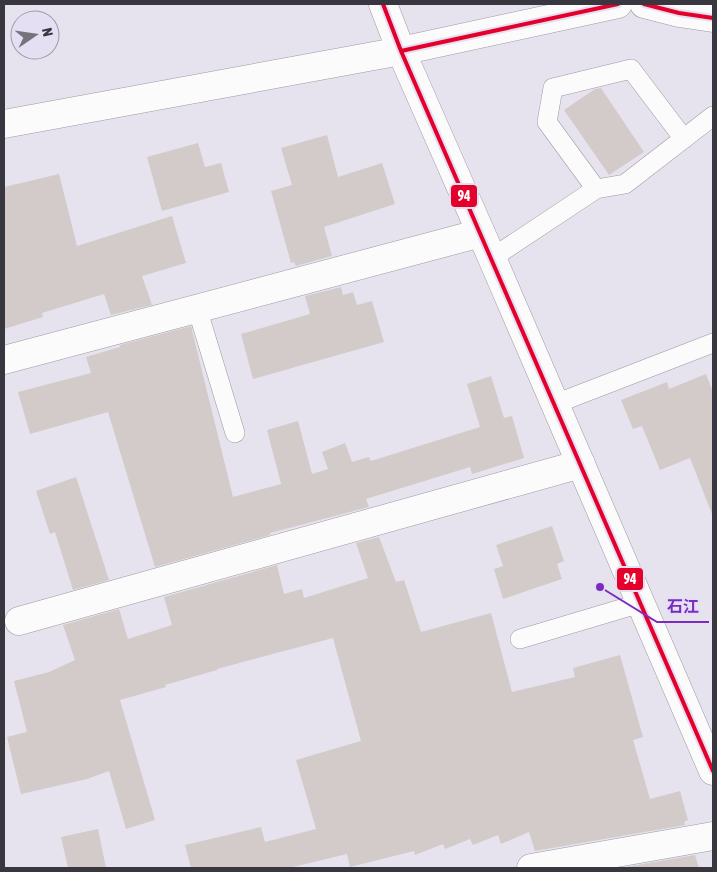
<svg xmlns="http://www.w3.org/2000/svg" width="717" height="872" font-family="'Asap Condensed','Noto Sans JP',sans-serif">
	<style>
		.building { fill: #d3cbc9 }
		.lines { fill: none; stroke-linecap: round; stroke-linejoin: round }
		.lane-casing { stroke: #9b99a1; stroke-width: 20 }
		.street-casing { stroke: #9b99a1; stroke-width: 29 }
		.secondary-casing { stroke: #9b99a1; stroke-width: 29 }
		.lane { stroke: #fbfbfc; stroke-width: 19 }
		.street { stroke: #fbfbfc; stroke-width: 28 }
		.secondary { stroke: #fbfbfc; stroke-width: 28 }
		.bus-1-casing { stroke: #e4dff2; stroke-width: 8 }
		.bus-1 { stroke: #e4002b; stroke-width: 4 }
		.leader { fill: none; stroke: #7b2cbf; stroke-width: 2 }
		.callout-dot { fill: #7b2cbf; stroke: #e4dff2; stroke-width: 2 }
		.callout-label { font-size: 16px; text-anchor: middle; font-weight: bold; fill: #7b2cbf; stroke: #e4dff2; stroke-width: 4.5; stroke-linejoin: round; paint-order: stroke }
		.line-badge { stroke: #e4dff2; stroke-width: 2 }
		.badge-label { font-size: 14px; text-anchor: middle; font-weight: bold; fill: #fff }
	</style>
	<rect width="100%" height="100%" fill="#e6e3ee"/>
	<!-- building -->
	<path class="building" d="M601 88 644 152 609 175 564 110 595 89Z
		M327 135 338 177 382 163 395 204 324 227 332 256 296 266 294 262 291 263 271 191 292 185 281 148Z
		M198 143 205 167 221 163 229 192 162 211 147 157Z
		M59 174 77 246 172 216 186 263 142 276 152 305 111 315 104 294 42 313 43 317 4 329V187Z
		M341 287 343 295 353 292 357 305 372 301 384 342 253 379 241 334 310 314 305 296Z
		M191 326 233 497 281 484 267 430 298 421 312 474 328 469 322 452 345 443 352 462 369 457 371 461 480 427 467 384 491 376 504 418 512 416 524 458 472 474 470 467 366 499 369 507 270 533V535L155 567 108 412 30 434 18 392 91 373 86 357 120 347V345Z
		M706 374 713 392 712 514 690 458 660 470 642 426 633 429 621 400 667 382 669 389Z
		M76 477 109 580 73 590 55 532 50 534 36 491Z
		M552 526 564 561 557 564 562 579 503 599 494 569 503 566 496 545Z
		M379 537 396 582 404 580 421 632 491 613 512 692 575 677 573 668 620 655 643 737 633 740 650 799 680 791 688 820 684 822 685 825 535 851 529 832 501 844 498 835 473 845 470 839 445 849 443 844 415 855 414 851 350 867 347 854 289 868H191L185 845 261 827 265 842 316 829 296 760 361 741 333 638 217 669V670L165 685 166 687 120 700 155 820 126 829 109 771 87 779 21 794 7 737 27 732 14 681 49 672 75 660 63 625 119 609 128 639 172 625 164 597 277 565 284 594 302 589 304 598 368 578 356 543Z
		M98 829 106 868H68L61 837Z
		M695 855 699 868H620Z"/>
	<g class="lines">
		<defs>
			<path id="lane" d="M596 189 547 122 553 88 631 69 684 139
				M492 258 596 189 625 184 713 116
				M197 308 235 433
				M555 404 713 343
				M520 639 641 603"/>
			<path id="street" d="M644 4 679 13 713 18
				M4 124 401 51 618 4
				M4 360 481 233
				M19 621 581 464
				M531 868 713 836"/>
			<path id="secondary" d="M383 4 401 51 492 258 713 771"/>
		</defs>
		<!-- lane casing -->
		<use href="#lane" class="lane-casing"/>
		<!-- street casing -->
		<use href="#street" class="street-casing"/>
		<!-- secondary casing -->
		<use href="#secondary" class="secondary-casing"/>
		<!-- lane -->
		<use href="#lane" class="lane"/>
		<!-- street -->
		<use href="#street" class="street"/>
		<!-- secondary -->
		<use href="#secondary" class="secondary"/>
		<defs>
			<path id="bus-1" d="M383 4 401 51 713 771
				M644 4 679 13 713 18
				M401 51 618 4"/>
		</defs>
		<!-- bus-1 casing -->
		<use href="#bus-1" class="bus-1-casing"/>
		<!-- bus-1 -->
		<use href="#bus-1" class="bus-1"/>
	</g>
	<!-- callouts -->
	<path class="leader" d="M600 587L657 622H709"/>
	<circle class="callout-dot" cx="600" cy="587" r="5"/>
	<g class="callout-label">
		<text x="683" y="612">石江</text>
	</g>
	<g class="line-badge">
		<rect x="450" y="184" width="28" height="24" rx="5" fill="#e4002b"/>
		<rect x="616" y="567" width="28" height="24" rx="5" fill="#e4002b"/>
	</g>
	<g class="badge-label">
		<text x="464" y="201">94</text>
		<text x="630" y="584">94</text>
	</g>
	<!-- border -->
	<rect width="717" height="872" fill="none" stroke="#38363e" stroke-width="10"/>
	<!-- north arrow -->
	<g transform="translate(35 35) rotate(77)"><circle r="24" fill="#e4dff2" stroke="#9f9baa"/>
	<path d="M0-4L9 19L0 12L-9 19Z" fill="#75737c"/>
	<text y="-8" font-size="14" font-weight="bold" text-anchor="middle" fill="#38363e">N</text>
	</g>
</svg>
